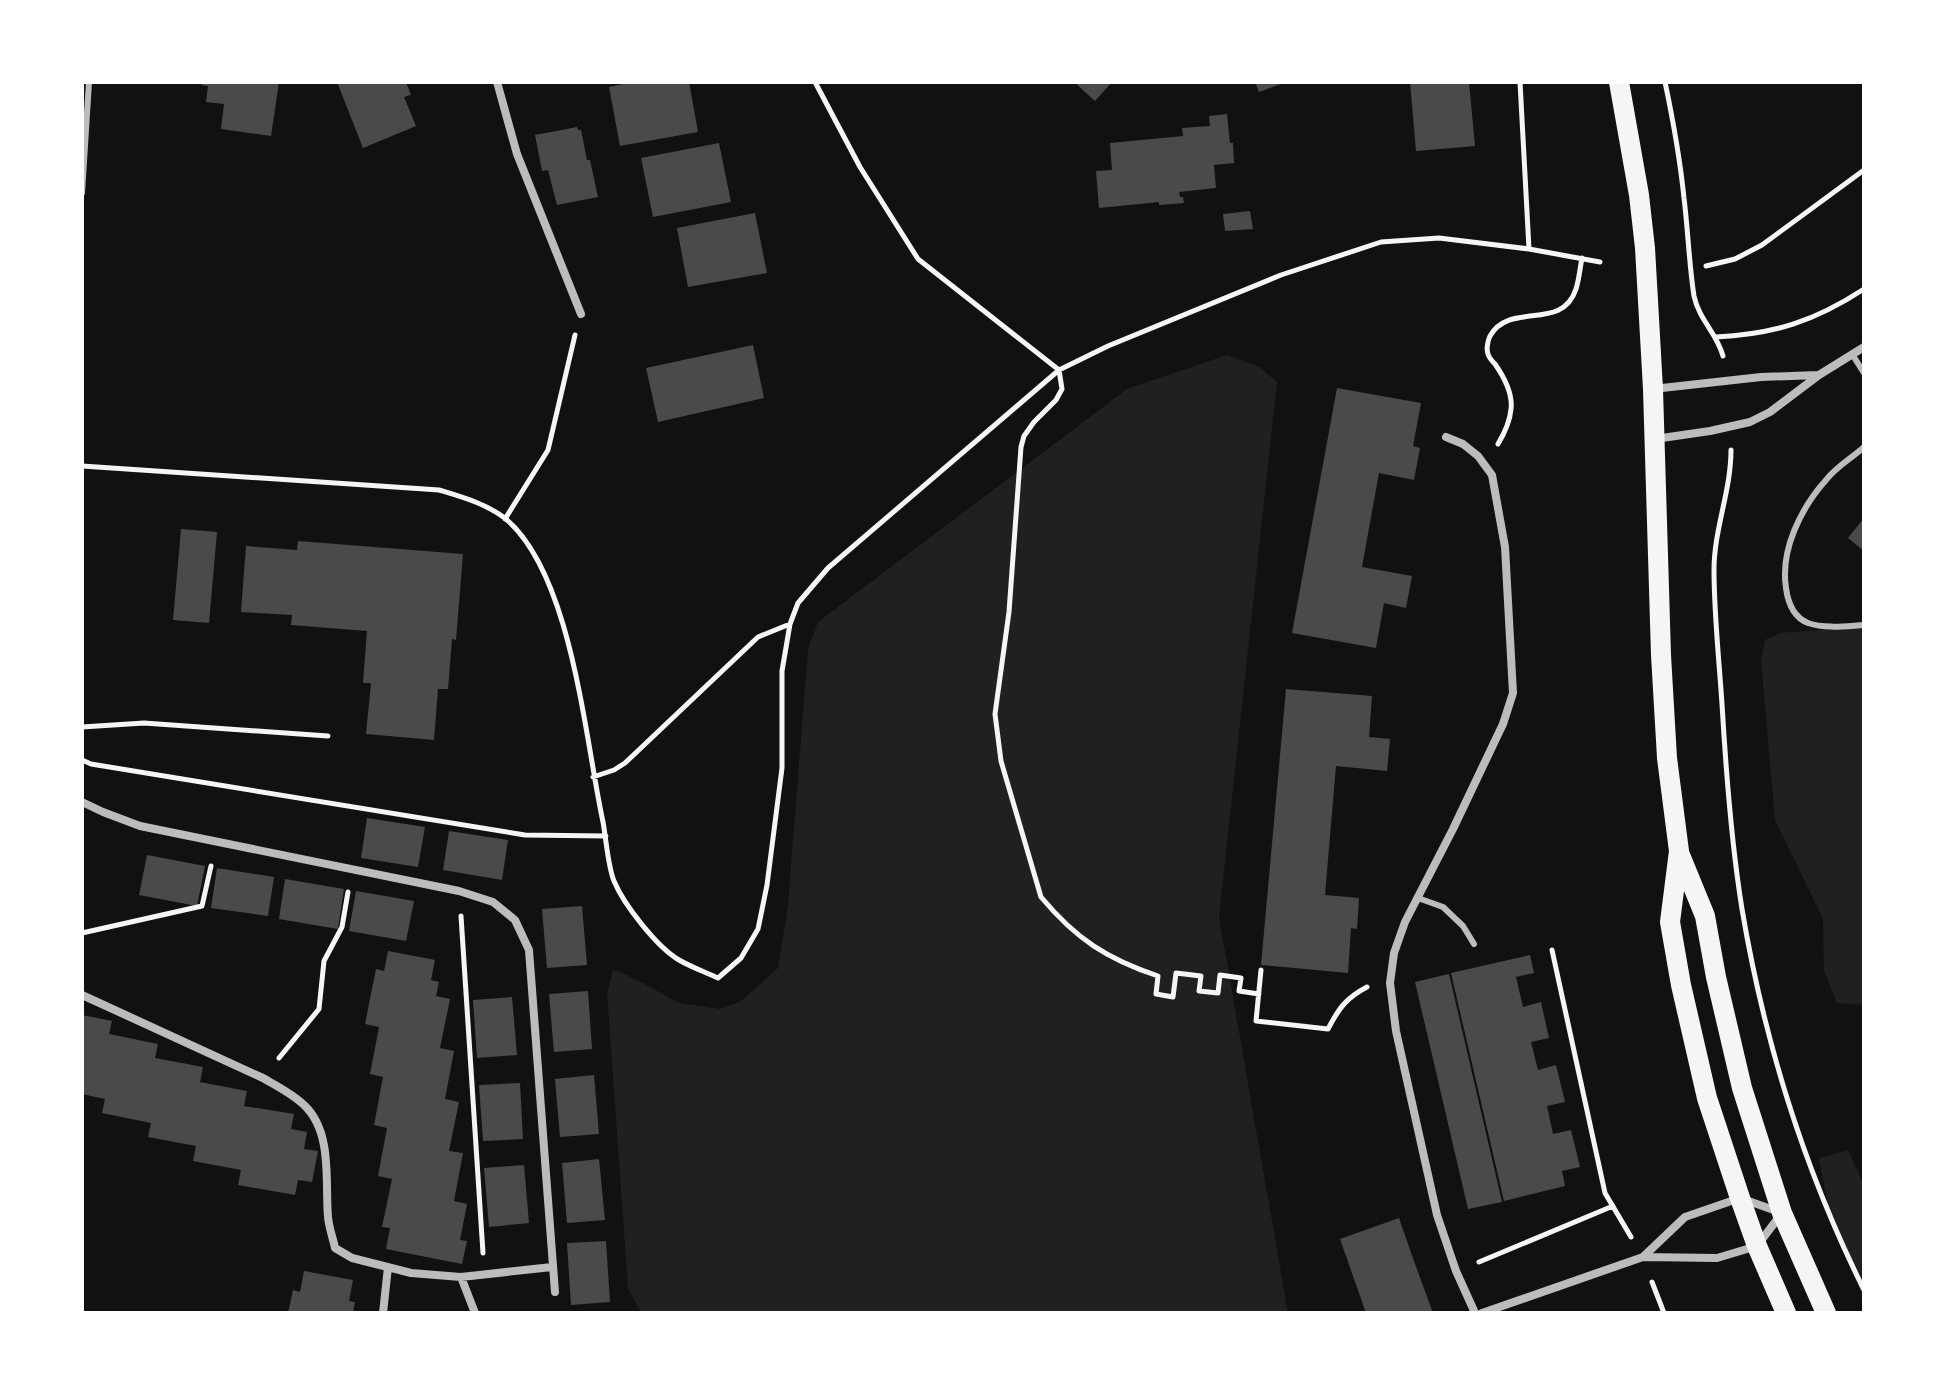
<svg xmlns="http://www.w3.org/2000/svg" width="1946" height="1395" font-family="Quicksand,sans-serif">
	<style>
		.green { fill: #202020 }
		.building { fill: #4a4a4a }
		.lines { fill: none; stroke-linecap: round; stroke-linejoin: round }
		.path { stroke: #f5f5f5; stroke-width: 5 }
		.service { stroke: #bcbcbc; stroke-width: 6 }
		.minor { stroke: #bcbcbc; stroke-width: 8 }
		.primary { stroke: #f5f5f5; stroke-width: 20 }
	</style>
	<rect width="100%" height="100%" fill="#111"/>
	<!-- green -->
	<path class="green" d="M1227 355 1259 367 1277 382 1219 917 1288 1313H641L628 1288 607 993 613 970 625 974 680 1003 719 1009 740 1002 778 968 788 905 808 649 818 622 1127 389Z
		M1864 627V1005L1837 1003 1824 971 1823 919 1775 820 1761 661 1765 640 1780 633Z
		M1848 1150 1864 1185V1300L1828 1205 1819 1158Z"/>
	<!-- building -->
	<path class="building" d="M202 82H279L271 136 221 129 224 104 206 102 208 86 201 85Z
		M337 82H406L411 95 404 97 416 126 363 148Z
		M633 82H689L698 132 620 146 609 87Z
		M1074 82H1112L1095 101Z
		M1255 82H1286L1259 92Z
		M1410 82H1469L1475 146 1416 151Z
		M1227 114 1230 143H1233L1234 163 1214 165 1216 188 1179 192 1180 197H1183L1184 203 1159 205V202L1099 208 1096 171 1112 170 1110 143 1183 136 1182 128 1210 126 1209 116Z
		M577 127 578 130H581L587 160H590L598 197 557 205 548 170 542 171 535 135Z
		M719 143 731 202 653 217 641 158Z
		M1250 211 1253 229 1225 231 1223 214Z
		M755 213 767 273 688 287 677 228Z
		M753 345 764 398 658 422 646 368Z
		M1337 388 1421 403 1413 446 1420 448 1414 480 1379 473 1362 567 1412 576 1406 608 1384 603 1376 648 1292 633Z
		M1864 518V551L1848 538Z
		M181 529 217 532 209 623 173 620Z
		M298 541 463 554 456 640 452 639 448 689H438L434 740 366 734 371 683H363L367 631 291 625 292 615 241 612 246 546 297 550Z
		M1286 689 1372 696 1369 737 1390 739 1387 771 1336 766 1325 895 1359 898 1357 929 1351 928 1348 973 1261 965Z
		M367 818 425 827 418 867 361 858Z
		M449 831 508 840 502 880 443 870Z
		M147 855 205 866 197 906 139 895Z
		M217 868 274 877 268 916 211 908Z
		M285 879 344 889 338 929 279 919Z
		M356 891 414 901 406 941 349 931Z
		M582 906 587 965 547 968 542 909Z
		M388 951 435 960 431 980 439 982 436 996 450 999 440 1048 454 1051 445 1099 459 1102 449 1151 463 1153 454 1201 467 1204 460 1240 467 1241 462 1264 386 1249 390 1228 382 1227 392 1179 378 1176 387 1128 374 1125 383 1077 370 1074 379 1027 365 1024 376 969 384 971Z
		M1530 955 1534 973 1516 977 1523 1007 1541 1002 1549 1038 1531 1042 1538 1070 1556 1065 1565 1102 1547 1106 1553 1134 1571 1130 1580 1167 1562 1171 1565 1186 1504 1201 1451 973Z
		M1449 974 1502 1202 1468 1209 1415 982Z
		M588 991 592 1049 554 1052 549 994Z
		M512 997 517 1055 477 1058 473 1000Z
		M82 1015 112 1021 109 1034 158 1044 155 1058 203 1067 200 1082 247 1091 244 1106 294 1114 291 1129 307 1132 304 1149 318 1151 312 1182 298 1180 295 1195 238 1185 241 1170 193 1161 196 1146 148 1137 151 1123 102 1113 105 1099 82 1094Z
		M594 1075 599 1134 560 1137 555 1079Z
		M520 1083 523 1139 483 1141 479 1085Z
		M599 1159 605 1220 567 1223 562 1163Z
		M524 1165 529 1223 489 1227 484 1168Z
		M1399 1218 1415 1264 1433 1313H1366L1340 1239Z
		M606 1241 610 1302 571 1305 567 1243Z
		M304 1271 353 1280 349 1301 355 1302 353 1313H288L293 1290 300 1292Z"/>
	<g class="lines">
		<!-- path -->
		<path class="path" d="M815 82 860 167 918 259 1059 370 1062 389 1056 400 1034 422 1024 436 1021 447 1009 612 995 714 1001 761 1041 897C1076 939 1107 959 1158 976L1156 994 1173 997 1176 973 1201 976 1199 991 1218 993 1220 975 1241 978 1239 991 1259 994
			M1520 82 1529 249
			M1665 82C1673 120 1680 159 1684 198 1688 230 1689 264 1694 296 1699 320 1717 333 1723 356
			M1706 266 1735 259 1762 245 1864 170
			M1716 337C1775 334 1815 321 1864 289
			M1498 444C1504 434 1510 421 1511 409 1513 393 1504 377 1495 364 1492 361 1489 358 1488 354 1486 349 1488 340 1490 336 1510 301 1562 332 1576 289 1579 280 1580 268 1582 258
			M1731 450C1731 491 1714 529 1714 570 1714 614 1719 659 1722 704 1726 772 1731 841 1742 909 1764 1040 1805 1171 1864 1290
			M82 466 439 490C462 497 487 504 506 519 572 575 585 739 603 822 606 838 608 867 614 881 624 905 657 947 679 960 691 967 705 972 718 978L741 958 758 929 767 885 782 768V671L790 624 798 603 828 568 1059 370 1108 346 1281 275 1381 242 1439 238 1529 249 1600 262
			M505 519 548 450 575 335
			M82 727 144 723 328 736
			M82 760 91 764 525 835 606 836
			M593 777 614 770 625 763 758 637 790 624
			M461 916 483 1253
			M82 933 202 906 211 866
			M1552 950 1605 1193 1631 1237
			M1261 970 1256 1021 1328 1029C1339 1008 1346 998 1367 987
			M279 1058 319 1009 324 961 342 927 348 892
			M1479 1262 1613 1206
			M1652 1282 1664 1313"/>
		<!-- service -->
		<path class="service" d="M82 193 89 82
			M1852 354 1864 373
			M1864 447C1852 458 1836 467 1826 480 1801 508 1780 550 1786 588 1788 603 1793 617 1808 623 1826 629 1846 626 1864 625
			M1418 898 1443 907 1463 926 1474 944"/>
		<!-- minor -->
		<path class="minor" d="M497 82 517 154 581 314
			M1653 389 1761 377 1818 375
			M1446 437 1463 444 1478 456 1492 475 1505 547 1513 693 1503 724 1453 829 1405 922 1394 953 1390 983 1396 1031 1437 1215 1456 1271 1475 1313
			M1655 439 1710 431 1750 422 1770 412 1819 375 1864 347
			M82 802 103 812 140 826 459 891 493 902 515 920 529 950 555 1292
			M82 995 263 1078C277 1086 293 1094 304 1105 333 1132 325 1182 328 1217 329 1228 333 1238 335 1248L352 1258 411 1273 461 1277 552 1267
			M461 1277 475 1313
			M383 1313 388 1267
			M1482 1313 1643 1257 1717 1258 1757 1246 1782 1213 1740 1198 1685 1217 1643 1257"/>
		<!-- primary -->
		<path class="primary" d="M1619 82 1639 195 1645 248 1653 389 1661 655 1667 758 1679 851 1670 922 1681 985 1707 1098 1740 1198 1757 1246 1786 1313
			M1680 855 1705 916 1716 977 1742 1088 1782 1213 1826 1313"/>
	</g>
	<!-- border -->
	<rect width="1946" height="1395" fill="none" stroke="#ffffff" stroke-width="168"/>
</svg>
